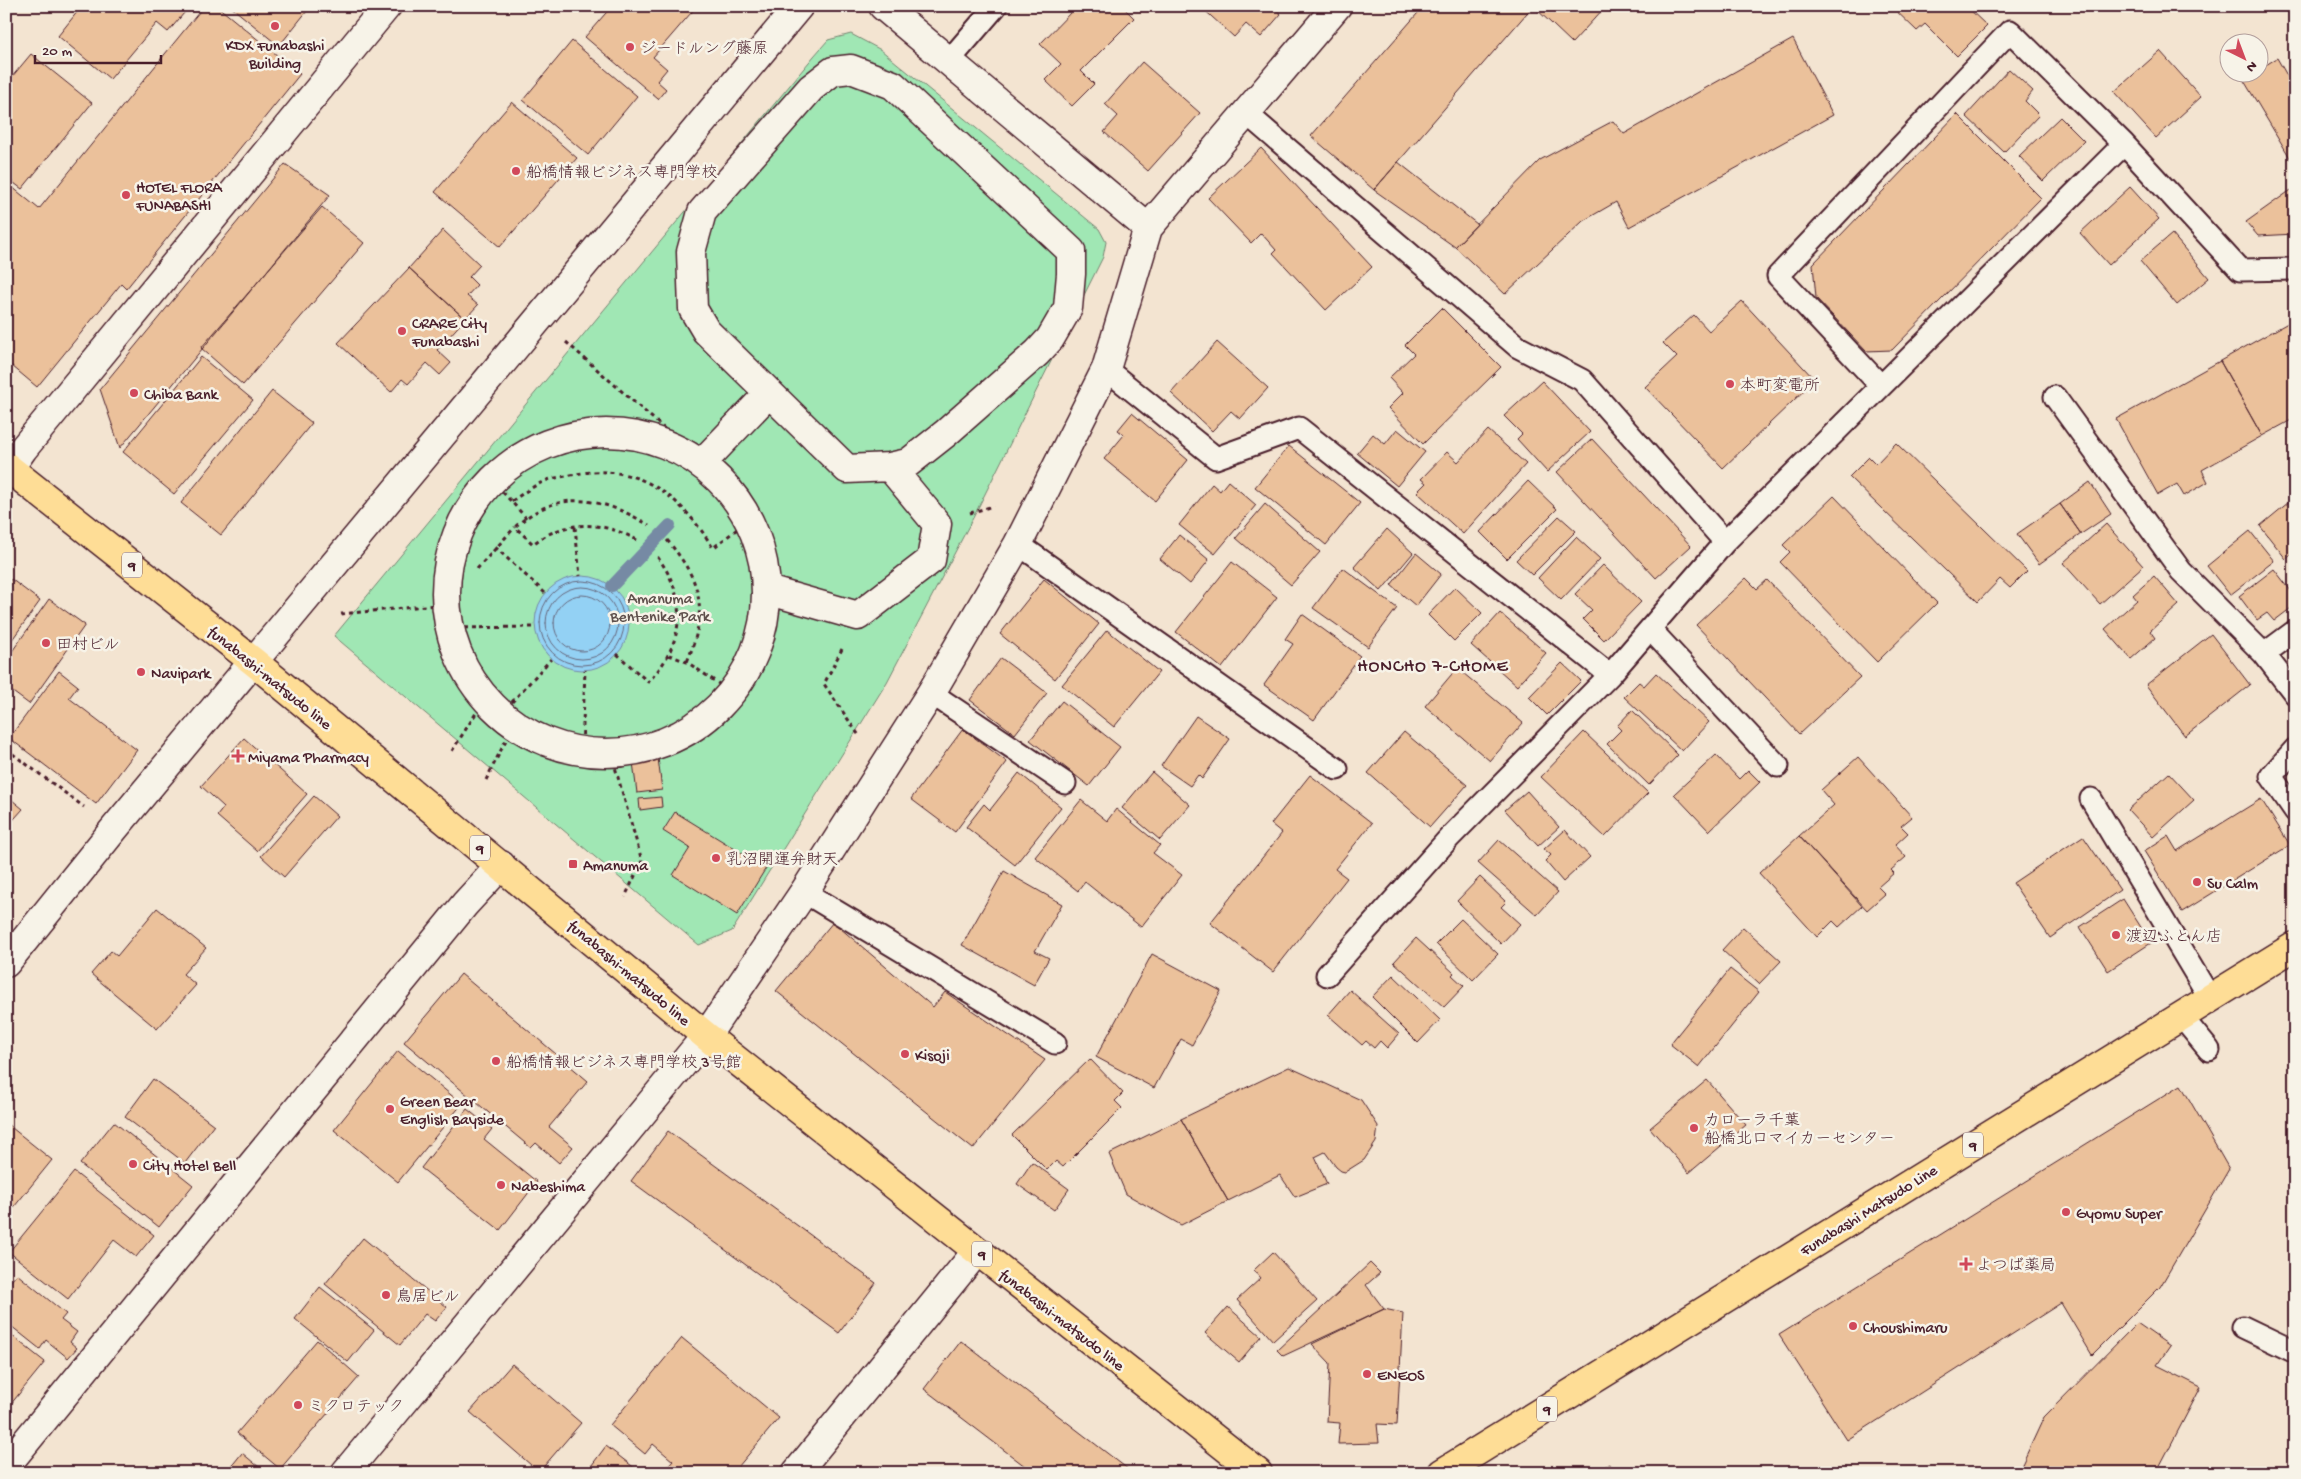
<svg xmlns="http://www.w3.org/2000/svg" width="2301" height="1479" font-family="'Gochi Hand','Klee One',sans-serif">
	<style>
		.green { fill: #a0e7b4; stroke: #758370 }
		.water { fill: #93d1f4; stroke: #768aa4 }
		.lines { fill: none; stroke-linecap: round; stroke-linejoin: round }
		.shore { stroke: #67667b; stroke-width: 1 }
		.stream { stroke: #768aa4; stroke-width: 12 }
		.building { fill: #ebc19b; stroke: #4a1f2b }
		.service-casing { stroke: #4a1f2b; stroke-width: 25 }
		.pedestrian-casing { stroke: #4a1f2b; stroke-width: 31 }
		.minor-casing { stroke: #4a1f2b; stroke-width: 31 }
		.tertiary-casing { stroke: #4a1f2b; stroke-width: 31 }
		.primary-casing { stroke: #4a1f2b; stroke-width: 31 }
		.path { stroke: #4a1f2b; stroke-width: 3; stroke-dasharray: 4 4; stroke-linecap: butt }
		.service { stroke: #f7f3e8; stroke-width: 21 }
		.pedestrian { stroke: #f7f3e8; stroke-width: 28 }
		.minor { stroke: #f7f3e8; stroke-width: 28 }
		.tertiary { stroke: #f7f3e8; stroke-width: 28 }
		.primary { stroke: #fedd96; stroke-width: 28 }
		.poi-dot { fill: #d1495b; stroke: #f7f3e8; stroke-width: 2 }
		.labels { text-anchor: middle; stroke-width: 5; stroke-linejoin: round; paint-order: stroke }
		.shield { fill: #f7f3e8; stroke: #7e5f64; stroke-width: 1 }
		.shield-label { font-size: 15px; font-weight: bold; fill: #4a1f2b }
		.poi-label { font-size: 16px; fill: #4a1f2b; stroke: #f7f3e8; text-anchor: start }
		.park-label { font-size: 16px; fill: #60514d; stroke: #f7f3e8 }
		.street-label { font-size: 16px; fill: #4a1f2b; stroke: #f7f3e8 }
		.neighbourhood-label { font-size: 18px; letter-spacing: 1px; fill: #4a1f2b; stroke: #f7f3e8 }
	</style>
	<rect width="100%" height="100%" fill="#f3e4d1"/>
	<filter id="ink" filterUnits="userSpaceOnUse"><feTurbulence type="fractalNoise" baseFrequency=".02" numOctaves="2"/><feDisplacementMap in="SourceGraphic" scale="10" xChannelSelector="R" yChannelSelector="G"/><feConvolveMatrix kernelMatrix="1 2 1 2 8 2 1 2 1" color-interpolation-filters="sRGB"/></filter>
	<g filter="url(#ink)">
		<!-- green -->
		<path class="green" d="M851 34 881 50 1099 229 1106 242 1103 257 974 516 887 682 732 931 699 945 334 636 814 56 828 40Z"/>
		<!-- water -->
		<path class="water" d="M535 623a47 47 0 1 1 94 0a47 47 0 1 1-94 0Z"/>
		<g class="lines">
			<!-- shore -->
			<path class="shore" d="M540 623a42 42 0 1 1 84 0a42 42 0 1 1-84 0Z
				M546 623a36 36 0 1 1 72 0a36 36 0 1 1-72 0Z
				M554 623a28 28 0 1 1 56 0a28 28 0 1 1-56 0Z"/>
			<!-- stream -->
			<path class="stream" d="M612 586 670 525"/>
		</g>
		<!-- building -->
		<path class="building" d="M82 6H190L168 32 157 23 110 79 58 36Z
			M204 6H217L300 74 126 289 121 284 37 387 6 361V182L39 209Z
			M230 6H311L279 46Z
			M612 6H697L653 57 667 69 657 81 666 89 658 99 585 37Z
			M1071 6H1122L1134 18 1081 71 1094 84 1072 106 1045 80 1061 64 1040 44 1074 9Z
			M1200 6H1275L1274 8 1281 14 1261 37 1246 24 1234 37Z
			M1424 6H1533L1374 190 1311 136Z
			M1533 6H1606L1572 43Z
			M1891 6H1966L1987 26 1957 56 1925 24 1917 31Z
			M1793 39 1833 115 1629 227 1616 202 1583 221 1505 294 1455 247 1540 160 1613 121 1624 134Z
			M572 41 637 96 588 155 523 100Z
			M2160 51 2201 97 2156 138 2114 92Z
			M31 54 92 103 22 189 6 177V84Z
			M2277 58 2293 86 2295 85V166L2243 79 2254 72H2258V70Z
			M1142 62 1200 113 1148 171 1104 132 1118 116 1105 104Z
			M2009 69 2033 91 2025 101 2039 115 2004 152 1966 116Z
			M512 102 577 158 500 247 435 192Z
			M1957 114 2041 198 1892 350 1866 351 1816 298 1813 264Z
			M2060 117 2084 141 2043 181 2019 156Z
			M1261 148 1372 267 1326 310 1273 253 1276 250 1261 233 1251 243 1208 198Z
			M1398 162 1477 224 1455 247 1374 190Z
			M285 164 330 195 120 448 100 389Z
			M2130 187 2159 219 2109 265 2080 233Z
			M2291 190 2295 195V234L2258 236 2246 222Z
			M322 207 364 243 243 385 201 348Z
			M443 230 480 265 469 277 477 285 467 296 478 305 465 319 409 268Z
			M2172 234 2209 278 2177 305 2140 261Z
			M409 268 465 319 437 350 451 363 440 375 427 363 408 384 402 379 391 392 338 343Z
			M1742 301 1815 380 1723 468 1645 387 1677 357 1663 343 1694 315 1709 331Z
			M1442 308 1501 367 1423 444 1388 408 1403 393 1389 378 1414 354 1405 345Z
			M2295 319V418L2262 436 2220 361Z
			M1217 342 1268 388 1240 419 1231 411 1212 431 1171 393Z
			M201 357 253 400 174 494 123 452Z
			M2220 361 2262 436 2202 470 2208 482 2184 496 2177 484 2158 495 2116 419Z
			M1542 381 1590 432 1547 472 1517 439 1522 434 1504 416Z
			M272 391 312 423 221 535 181 503Z
			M1132 413 1188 460 1155 501 1104 459 1124 435 1118 430Z
			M1397 429 1425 452 1397 486 1357 453 1373 434 1385 444Z
			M1488 430 1526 464 1463 534 1417 492 1426 483 1421 479 1447 452 1458 462Z
			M1592 439 1691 546 1656 578 1557 472Z
			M1896 443 2027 571 2010 588 2000 579 1978 602 1849 477 1869 457 1876 464Z
			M1289 446 1360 503 1326 545 1255 487Z
			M1228 481 1256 505 1215 554 1179 525 1212 484 1220 491Z
			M1528 481 1557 509 1507 559 1480 532Z
			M2090 482 2111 514 2081 534 2060 504Z
			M1834 496 1937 603 1877 662 1780 562 1790 552 1783 545Z
			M2289 502 2295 509V552L2286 559 2260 526Z
			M1265 504 1320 552 1291 585 1236 538Z
			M2060 504 2081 534 2039 564 2017 534Z
			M1559 516 1576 531 1532 575 1516 560Z
			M2106 524 2143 566 2100 604 2063 563Z
			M1387 529 1413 553 1381 591 1354 567Z
			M2250 531 2274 561 2230 595 2207 566Z
			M1179 535 1209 560 1190 584 1160 559Z
			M1576 537 1600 559 1561 600 1538 578Z
			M1416 553 1441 574 1416 606 1391 585Z
			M1232 562 1277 597 1222 668 1176 632Z
			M1603 565 1641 602 1604 640 1583 619 1592 610 1575 594Z
			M1343 568 1397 608 1368 647 1313 608Z
			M2274 569 2295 596V605L2274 621 2267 613 2257 620 2239 596Z
			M2154 576 2179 605 2150 631 2155 638 2131 659 2105 629 2137 600 2133 595Z
			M1746 578 1757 589 1767 580 1860 677 1799 734 1696 625Z
			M11 579 40 601 6 648V586Z
			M1044 579 1099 624 1055 679 1000 634Z
			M1455 587 1482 613 1454 641 1428 615Z
			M49 599 85 625 29 704 6 687V660Z
			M1500 613 1546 653 1517 686 1471 645Z
			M1302 614 1360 656 1314 720 1264 685 1293 644 1285 639Z
			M1107 630 1159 672 1114 727 1062 685Z
			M2211 634 2250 685 2185 736 2146 685Z
			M1001 658 1047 693 1015 734 970 700Z
			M1562 663 1581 681 1547 715 1529 697Z
			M1457 668 1523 723 1490 761 1425 706Z
			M59 671 78 686 69 698 137 750 96 804 9 738Z
			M1656 673 1709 722 1682 751 1624 697 1639 682 1644 686Z
			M1062 701 1120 747 1089 786 1030 740Z
			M1632 710 1678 755 1649 785 1607 744 1621 730 1617 726Z
			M1196 716 1230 739 1202 779 1198 775 1190 786 1161 766Z
			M963 729 1007 762 955 832 911 799Z
			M1404 732 1467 785 1430 827 1368 773Z
			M1584 732 1648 793 1605 837 1541 777Z
			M244 738 307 794 257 851 217 816 224 807 201 786Z
			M1716 755 1739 779 1748 770 1760 782 1709 831 1674 794Z
			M1858 757 1912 817 1901 826 1908 833 1895 845 1906 857 1891 870 1894 873 1878 887 1885 894 1867 910 1799 836 1834 805 1821 790Z
			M658 758 662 790 637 793 633 762Z
			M1152 772 1190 805 1160 840 1122 808Z
			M1019 773 1061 807 1015 865 966 827 984 804 990 810Z
			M2169 773 2194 800 2153 837 2128 810Z
			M1310 775 1372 823 1335 869 1347 878 1273 972 1210 923 1282 833 1271 824Z
			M1527 791 1559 827 1538 846 1505 810Z
			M6 795 23 809 6 828Z
			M314 796 337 816 284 877 261 856Z
			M661 797 662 807 640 810 639 799Z
			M2261 799 2290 845 2182 912 2144 851 2168 836 2177 851Z
			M1081 800 1107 821 1116 809 1160 845 1153 853 1182 875 1141 927 1085 882 1078 891 1035 857Z
			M675 812 766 868 737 915 673 875 690 848 663 831Z
			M1565 830 1590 857 1563 882 1545 861 1551 855 1544 849Z
			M1799 836 1862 906 1839 927 1833 921 1817 937 1759 873Z
			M2083 836 2120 890 2050 938 2013 883Z
			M1499 840 1558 892 1537 915 1478 863Z
			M1004 871 1062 904 1035 951 1049 958 1034 985 962 945Z
			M1480 877 1506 902 1501 907 1520 924 1501 944 1457 901Z
			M2123 899 2151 943 2108 971 2080 927Z
			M157 908 206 948 183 974 196 985 157 1029 91 974 111 951 117 956Z
			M1461 919 1498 954 1473 980 1436 944Z
			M833 922 933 1007 945 992 1045 1060 973 1149 776 991Z
			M1743 927 1781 961 1759 984 1722 950Z
			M1416 938 1454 973 1452 975 1464 986 1444 1007 1394 962Z
			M1152 954 1221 991 1192 1045 1181 1039 1154 1088 1096 1057Z
			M1730 969 1759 992 1699 1067 1670 1044Z
			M461 974 588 1081 549 1127 573 1147 559 1163 536 1143 531 1148 404 1042Z
			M1393 975 1440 1020 1418 1043 1372 997Z
			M1350 990 1399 1034 1387 1048 1380 1041 1374 1048 1366 1041 1362 1045 1328 1015Z
			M398 1051 462 1104 398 1182 334 1130Z
			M1090 1059 1123 1093 1115 1101 1122 1108 1063 1167 1056 1161 1047 1170 1012 1135Z
			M1289 1067 1361 1100 1378 1126 1376 1142 1364 1160 1345 1172 1341 1171 1336 1167 1325 1152 1315 1157 1327 1184 1295 1197 1280 1175 1228 1201 1181 1119Z
			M153 1079 214 1125 185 1163 125 1117Z
			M1707 1080 1746 1125 1689 1173 1650 1128Z
			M2181 1085 2229 1169 2160 1287 2092 1355 2061 1303 1847 1440 1779 1335Z
			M467 1109 492 1129 484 1139 537 1182 500 1230 421 1168Z
			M1181 1119 1228 1201 1181 1225 1126 1194 1109 1154Z
			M114 1122 193 1185 159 1227 80 1164Z
			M7 1124 52 1160 6 1217V1125Z
			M668 1131 876 1283 839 1333 631 1181Z
			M1032 1162 1069 1189 1054 1210 1017 1184Z
			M74 1172 154 1235 136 1257 114 1240 68 1299 9 1252Z
			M363 1238 447 1307 435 1321 425 1314 400 1345 325 1284Z
			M1273 1252 1317 1301 1273 1341 1237 1300 1261 1278 1254 1270Z
			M1370 1263 1380 1273 1366 1285 1384 1309 1283 1356 1277 1350Z
			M17 1274 66 1314 61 1320 77 1332 70 1342 77 1348 68 1358 46 1340 40 1349 6 1322V1287Z
			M320 1287 374 1330 348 1362 295 1319Z
			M1228 1307 1261 1336 1239 1362 1205 1333Z
			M1384 1309 1403 1313 1397 1425 1377 1424 1379 1443 1338 1444 1340 1423 1327 1422 1330 1363 1312 1344Z
			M2137 1323 2170 1346 2157 1365 2201 1387 2156 1473H2018L2044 1417Z
			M6 1331 45 1362 10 1405 6 1402Z
			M682 1338 779 1418 733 1473H668L665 1470 673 1461 653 1444 645 1454 610 1425Z
			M317 1340 359 1377 280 1469 237 1433Z
			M961 1341 1133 1473H1034L924 1389Z
			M512 1364 581 1423 539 1472 470 1412Z
			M606 1446 641 1473H586Z
			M242 1453 266 1473H226Z
			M1609 1464 1615 1473H1594Z"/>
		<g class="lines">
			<defs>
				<path id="service" d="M948 62 996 6
					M1246 113 1518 347 1582 380 1725 542
					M1106 369 1216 458 1299 428 1610 675 1725 542 2124 144
					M1881 386 1778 276 2010 31 2124 144 2240 270 2295 269
					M2055 397 2181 571 2264 654 2295 694
					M1018 544 1337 769
					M1650 629 1778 766
					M2264 654 2295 631
					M931 693 1065 783
					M2295 749 2271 776 2295 811
					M2091 799 2210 998
					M804 892 1055 1043
					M1327 975 1450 837 1610 675
					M2181 1016 2209 1050
					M2243 1327 2295 1352"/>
				<path id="pedestrian" d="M851 69 893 85 1071 251V274L1068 308 1050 339 1037 353 946 433 908 463 890 467 847 469 706 331 693 309 691 252 702 212 811 88 833 71Z
					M446 593a160 160 0 1 1 320 0a160 160 0 1 1-320 0Z
					M702 463 769 393
					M767 590 858 616 931 560 937 524 890 467"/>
				<path id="minor" d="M9 469 23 449 387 6
					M6 1466 465 904 501 865
					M796 1473 977 1251"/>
				<path id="tertiary" d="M883 6 1148 228
					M6 963 114 829 799 6
					M345 1473 706 1036 804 892 931 693 1018 544 1106 369 1148 228 1337 6"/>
				<path id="primary" d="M6 466 254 662 706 1036 1258 1473
					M1442 1473 2295 946"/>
			</defs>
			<!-- service casing -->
			<use href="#service" class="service-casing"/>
			<!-- pedestrian casing -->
			<use href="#pedestrian" class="pedestrian-casing"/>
			<!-- minor casing -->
			<use href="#minor" class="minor-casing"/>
			<!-- tertiary casing -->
			<use href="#tertiary" class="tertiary-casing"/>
			<!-- primary casing -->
			<use href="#primary" class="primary-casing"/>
			<!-- path -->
			<path class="path" d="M566 342 676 439
				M492 480 526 518
				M512 501C522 494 533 486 545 481 552 478 562 477 571 475 636 461 680 494 713 548L750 519
				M970 513 993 506
				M575 527 580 576
				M637 540C603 521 565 519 533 544L515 527C559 487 603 498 649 525
				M667 540C703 583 708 610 687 662
				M495 547 545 593
				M477 569 515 527
				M341 614 446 604
				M628 616 679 615
				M449 628 535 627
				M842 649 824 684 860 737
				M617 654 648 682C685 644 689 597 656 555
				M669 655 687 662 732 693
				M501 714 551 659
				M6 749 84 807
				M452 751 485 699
				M582 751 585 670
				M611 753 642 861 625 897
				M486 780 514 724"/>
			<!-- service -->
			<use href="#service" class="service"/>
			<!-- pedestrian -->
			<use href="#pedestrian" class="pedestrian"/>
			<!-- minor -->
			<use href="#minor" class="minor"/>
			<!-- tertiary -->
			<use href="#tertiary" class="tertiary"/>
			<!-- primary -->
			<use href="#primary" class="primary"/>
		</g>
	</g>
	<!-- markers -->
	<g class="poi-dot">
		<circle cx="275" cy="26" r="5"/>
		<circle cx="630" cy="47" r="5"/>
		<circle cx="516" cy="171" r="5"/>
		<circle cx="126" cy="195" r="5"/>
		<circle cx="402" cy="331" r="5"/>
		<circle cx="1730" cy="384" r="5"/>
		<circle cx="134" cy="393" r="5"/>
		<circle cx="46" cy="643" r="5"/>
		<circle cx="141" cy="672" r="5"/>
		<path d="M235.5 748.5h5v5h5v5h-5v5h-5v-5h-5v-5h5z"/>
		<circle cx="716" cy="858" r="5"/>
		<rect x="568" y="859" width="10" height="10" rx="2.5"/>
		<circle cx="2197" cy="882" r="5"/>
		<circle cx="2116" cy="935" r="5"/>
		<circle cx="905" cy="1054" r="5"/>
		<circle cx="496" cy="1061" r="5"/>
		<circle cx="390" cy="1109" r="5"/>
		<circle cx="1694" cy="1128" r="5"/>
		<circle cx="133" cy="1164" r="5"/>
		<circle cx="501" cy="1185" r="5"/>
		<circle cx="2066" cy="1212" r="5"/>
		<path d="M1963.5 1256.5h5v5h5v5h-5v5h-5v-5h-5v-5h5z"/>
		<circle cx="386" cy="1295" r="5"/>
		<circle cx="1853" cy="1326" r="5"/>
		<circle cx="1367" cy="1374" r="5"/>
		<circle cx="298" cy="1405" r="5"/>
	</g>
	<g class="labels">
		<!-- shield labels -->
		<g class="shield">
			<rect x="122" y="552.5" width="20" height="25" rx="4"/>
			<rect x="470" y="835.5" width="20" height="25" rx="4"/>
			<rect x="1963" y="1132.5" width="20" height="25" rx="4"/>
			<rect x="972" y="1241.5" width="20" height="25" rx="4"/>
			<rect x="1537" y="1396.5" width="20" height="25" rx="4"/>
		</g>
		<g class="shield-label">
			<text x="132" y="570">9</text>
			<text x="480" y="853">9</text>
			<text x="1973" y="1150">9</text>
			<text x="982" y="1259">9</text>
			<text x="1547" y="1414">9</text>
		</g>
		<!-- poi labels -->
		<g class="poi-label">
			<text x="275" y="50" text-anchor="middle">KDX Funabashi<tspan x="275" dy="18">Building</tspan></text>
			<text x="640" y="53">ジードルング藤原</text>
			<text x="526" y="177">船橋情報ビジネス専門学校</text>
			<text x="136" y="192">HOTEL FLORA<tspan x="136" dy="18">FUNABASHI</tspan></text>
			<text x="412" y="328">CRARE City<tspan x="412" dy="18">Funabashi</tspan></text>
			<text x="1740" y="390">本町変電所</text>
			<text x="144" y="399">Chiba Bank</text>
			<text x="56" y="649">田村ビル</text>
			<text x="151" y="678">Navipark</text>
			<text x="248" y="762">Miyama Pharmacy</text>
			<text x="726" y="864">乳沼開運弁財天</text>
			<text x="583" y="870">Amanuma</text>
			<text x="2207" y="888">Su Calm</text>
			<text x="2126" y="941">渡辺ふとん店</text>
			<text x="915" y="1060">Kisoji</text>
			<text x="506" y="1067">船橋情報ビジネス専門学校 3号館</text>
			<text x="400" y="1106">Green Bear<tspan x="400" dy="18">English Bayside</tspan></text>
			<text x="1704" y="1125">カローラ千葉<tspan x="1704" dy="18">船橋北口マイカーセンター</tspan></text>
			<text x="143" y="1170">City Hotel Bell</text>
			<text x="511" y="1191">Nabeshima</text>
			<text x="2076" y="1218">Gyomu Super</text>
			<text x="1976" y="1270">よつば薬局</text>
			<text x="396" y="1301">鳥居ビル</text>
			<text x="1863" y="1332">Choushimaru</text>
			<text x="1377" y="1380">ENEOS</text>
			<text x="308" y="1411">ミクロテック</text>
		</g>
		<!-- park labels -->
		<g class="park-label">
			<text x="660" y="603">Amanuma<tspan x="660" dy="18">Bentenike Park</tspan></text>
		</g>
		<!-- street labels -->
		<g class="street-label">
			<text transform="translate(271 677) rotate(39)" y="6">funabashi-matsudo line</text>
			<text transform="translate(630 972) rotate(40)" y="6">funabashi-matsudo line</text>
			<text transform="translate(1868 1209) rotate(-32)" y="6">Funabashi Matsudo Line</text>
			<text transform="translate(1063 1319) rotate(38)" y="6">funabashi-matsudo line</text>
		</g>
		<!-- neighbourhood labels -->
		<g class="neighbourhood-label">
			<text x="1433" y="671">HONCHO 7-CHOME</text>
		</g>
	</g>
	<!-- margin -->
	<rect width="2301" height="1479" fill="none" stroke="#f7f3e8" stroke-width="25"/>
	<rect x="12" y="12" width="2276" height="1454" fill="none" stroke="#4a1f2b" stroke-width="2" filter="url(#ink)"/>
	<!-- north arrow -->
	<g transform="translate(2244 58) rotate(138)"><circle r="24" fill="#f7f3e8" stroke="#b29e9c"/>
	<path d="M0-4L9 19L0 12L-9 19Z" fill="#d1495b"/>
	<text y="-8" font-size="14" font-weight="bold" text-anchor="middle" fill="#4a1f2b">N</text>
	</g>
	<!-- scale -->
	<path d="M35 55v8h126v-8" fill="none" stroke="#4a1f2b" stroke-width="2.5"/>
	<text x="42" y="55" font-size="15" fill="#4a1f2b" stroke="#f7f3e8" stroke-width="4" paint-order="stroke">20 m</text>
</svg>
